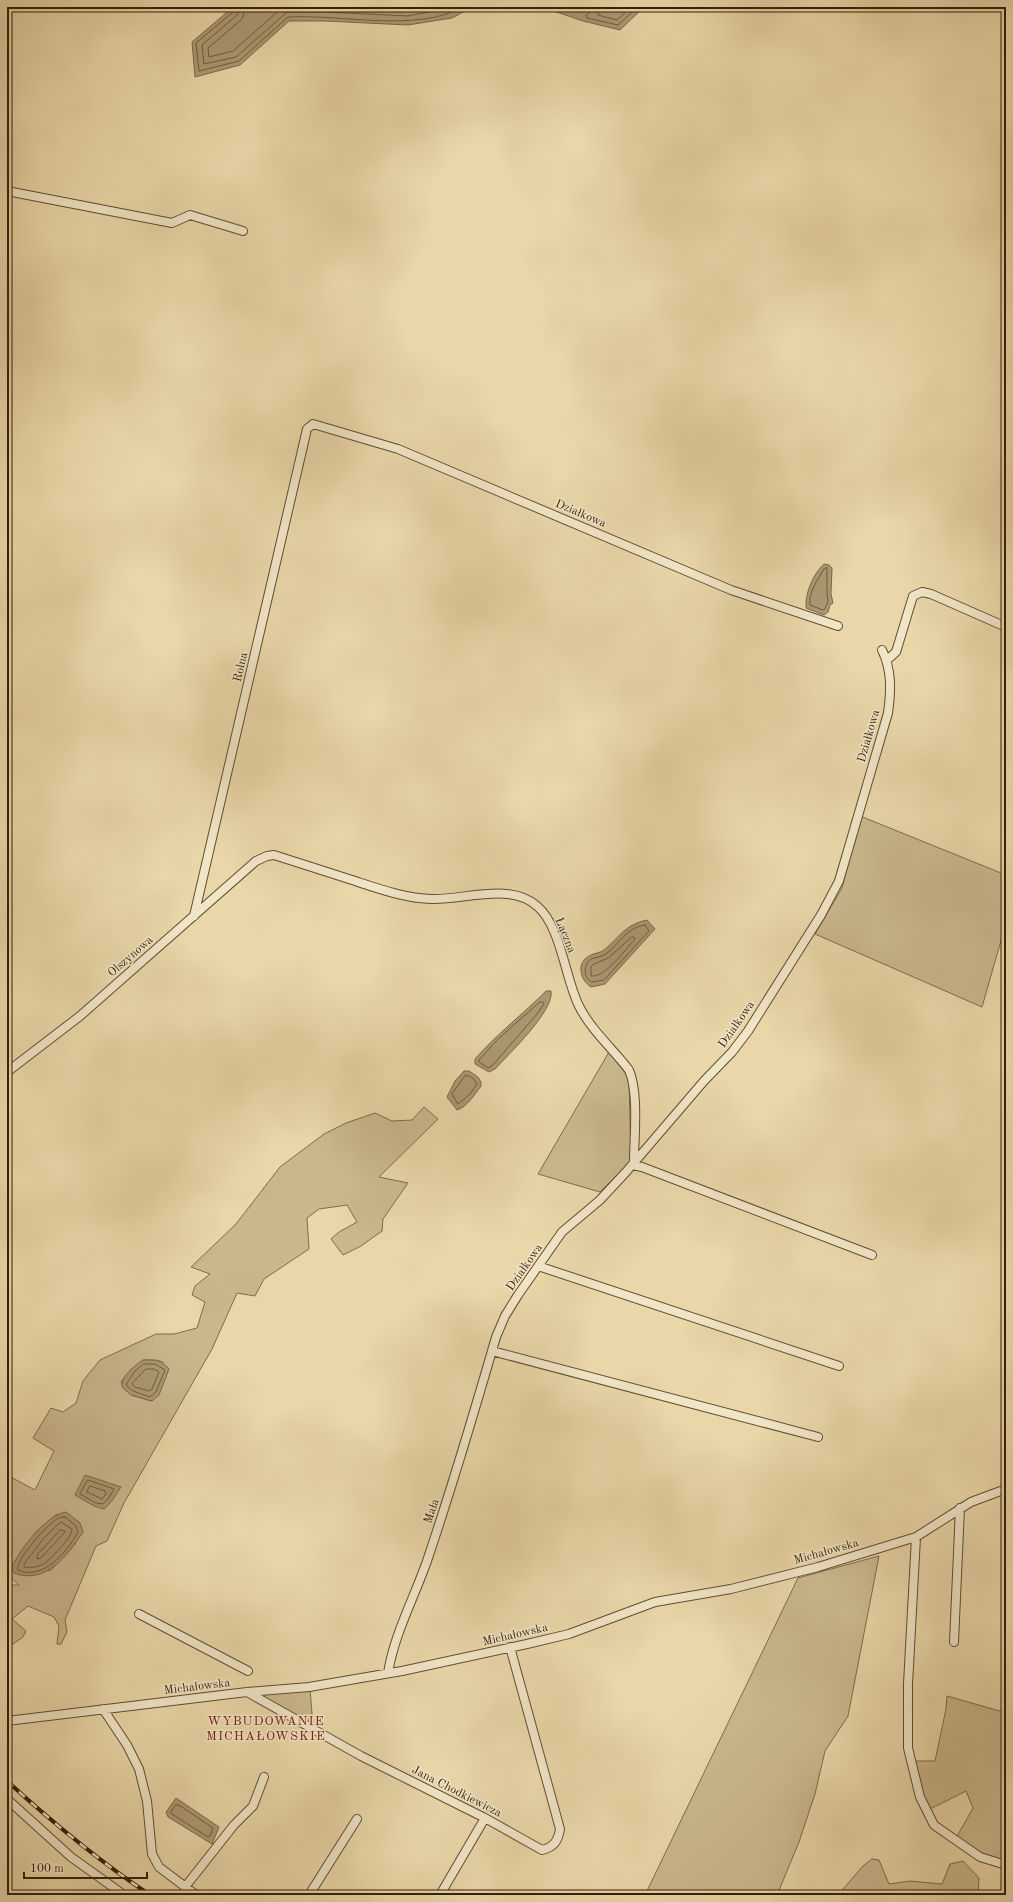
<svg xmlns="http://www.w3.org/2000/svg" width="1013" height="1902" font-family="'Old Standard TT',serif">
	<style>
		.green { fill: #cab88d; stroke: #7e6c4a; fill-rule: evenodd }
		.water { fill: #ab9872; stroke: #7b6847 }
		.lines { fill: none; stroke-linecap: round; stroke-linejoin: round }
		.shore { stroke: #6f5c3c; stroke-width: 1 }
		.minor-casing { stroke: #604d2f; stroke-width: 10 }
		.minor { stroke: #f1e5c7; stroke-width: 8 }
		.rail-casing { stroke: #331f06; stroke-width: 4 }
		.rail { stroke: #f1e5c7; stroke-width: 2.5; stroke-dasharray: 8; stroke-linecap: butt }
		.labels { text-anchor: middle; stroke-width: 3; stroke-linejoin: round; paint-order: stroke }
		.street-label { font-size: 12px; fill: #331f06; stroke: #f1e5c7 }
		.neighbourhood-label { font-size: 13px; letter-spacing: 1px; fill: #7a1f14; stroke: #f1e5c7 }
	</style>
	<rect width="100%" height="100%" fill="#e9d7a9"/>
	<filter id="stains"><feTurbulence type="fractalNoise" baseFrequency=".005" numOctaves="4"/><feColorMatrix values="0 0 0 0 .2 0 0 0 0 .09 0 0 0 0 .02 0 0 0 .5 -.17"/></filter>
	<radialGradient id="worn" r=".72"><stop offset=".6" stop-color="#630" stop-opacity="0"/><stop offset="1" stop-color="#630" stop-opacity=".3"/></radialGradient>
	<!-- green -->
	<path class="green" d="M860 816 1006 875V923L982 1007 815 934 842 888Z
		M609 1052 629 1078 631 1161 600 1192 538 1174Z
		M424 1107 438 1119 379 1177 408 1183 383 1219 382 1231 361 1246 343 1255 331 1239 339 1232 357 1222 347 1205 319 1209 307 1218 309 1249 264 1279 255 1296 237 1293 212 1349 124 1503 107 1541 96 1546 65 1620 67 1632 61 1644H57L59 1626 54 1617 28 1606 12 1619 26 1631 23 1637 7 1648V1585H19L7 1574V1475L35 1490 54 1451 33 1438 51 1408 63 1412 76 1403 83 1381 100 1360 156 1334H174L197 1328 205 1302 192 1295 195 1286 210 1274 191 1267 236 1224 280 1167 324 1134 346 1123 375 1113 392 1121 412 1120ZM143 1360H156L163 1362 151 1401 131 1395 121 1382 131 1370ZM57 1514 76 1543 50 1571 15 1561 37 1531Z
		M879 1556 848 1716 825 1751 815 1794 799 1842 778 1893 780 1895H645L798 1578Z
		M310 1689 313 1726 259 1695Z
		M947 1696 1003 1712 1001 1740 1006 1742V1863L980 1855 956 1838 973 1808 966 1791 930 1809 923 1794 915 1761H935L946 1709Z
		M872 1859 879 1860 889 1884 910 1881 942 1884 950 1864 963 1861 979 1878 978 1895H838L863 1866Z"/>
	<!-- water -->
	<path class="water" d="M233 7H472L452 18 408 25 325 21H289L240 65 195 77 192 42Z
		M542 7H575L586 10 591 7H644L620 30 583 21Z
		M824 564 829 565 832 568 831 594 833 603 830 605 828 612 824 615 806 608C805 593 813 574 824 564Z
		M647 920 655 929 605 984 591 987C580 980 576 963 589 956 594 953 600 953 604 950 620 937 624 925 647 920Z
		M546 991H551C555 1010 508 1055 495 1069L489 1072 475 1064V1059C497 1034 523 1014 546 991Z
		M464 1071H469C475 1075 482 1078 481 1086 475 1094 467 1107 457 1110L447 1097 455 1081Z
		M143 1360C155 1360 161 1360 169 1369L159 1395 152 1401 131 1395 122 1387C121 1376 134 1366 143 1360Z
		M85 1475 121 1487 111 1502 104 1509 94 1506 75 1495Z
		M66 1512 80 1523 83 1532C67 1556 46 1585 14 1573L12 1567C20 1549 46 1515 66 1512Z
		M176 1798 219 1827 212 1844 168 1817 166 1812Z"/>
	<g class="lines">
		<!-- shore -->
		<path class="shore" d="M235 7 233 12 196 43 199 71 239 61 288 17C341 14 417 33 463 7
			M240 7 237 15 202 45 204 64 236 57 287 12H325L408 16 453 7
			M246 7 242 19 208 48 209 57 233 51 283 7
			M350 7 407 10 425 7
			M593 7 592 11 586 15 587 18 618 25 638 7
			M598 7V15L617 20 631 7
			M827 568V594L828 601 825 609 823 610 810 605C808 593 818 579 824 569Z
			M645 925 649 931 604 980 592 982C583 978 583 965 591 959 596 957 602 957 606 954 619 944 627 927 645 925Z
			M632 937H634L635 939C625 950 605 978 591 976V967L594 964 608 958Z
			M540 1002H543L544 1004 537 1014 492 1066 488 1068 479 1062V1060L497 1040Z
			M466 1075 473 1078 477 1084 470 1094 458 1104 452 1094Z
			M144 1364H155L165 1370 156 1392 150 1397 133 1391 126 1385 134 1372Z
			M146 1369H154L159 1372 152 1389 149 1391 135 1387 132 1384Z
			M88 1480 114 1489 108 1499 103 1504 96 1503 80 1494Z
			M90 1486 105 1491 106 1494 102 1499 87 1492Z
			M65 1517 76 1526 78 1532C67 1552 43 1581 18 1570 15 1560 49 1522 59 1518 60 1517 63 1517 65 1517Z
			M61 1522 72 1529C73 1536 52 1558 45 1563 39 1567 31 1568 24 1567V1564L44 1538Z
			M61 1530 65 1531 64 1533 41 1558 37 1559 38 1554Z
			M176 1805H179L213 1828 210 1836 208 1837 172 1814 171 1812Z"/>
		<defs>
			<path id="minor" d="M7 191 172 223 190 215 243 231
				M887 660 896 652 913 596 922 592 931 594 1006 627
				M194 916 307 429 313 424 398 449 731 590 838 626
				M7 1072 80 1016 256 861 267 856 274 855C299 863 324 871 349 879 377 888 403 898 432 899 465 900 510 882 537 906 561 926 565 978 579 1006 591 1030 613 1049 629 1070 639 1093 634 1137 634 1162
				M632 1165 642 1167 872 1255
				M538 1266 839 1366
				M492 1351 818 1437
				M916 1537 908 1684V1748L920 1797 934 1825 980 1857 1006 1865
				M139 1614 248 1671
				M954 1642 960 1508
				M388 1673C394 1635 414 1598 427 1561 452 1487 474 1413 496 1337L505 1316 518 1295 562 1232 600 1200 626 1172 704 1081 732 1052 748 1031 821 915 839 881 888 713C891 691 892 670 882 650
				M247 1692 361 1756 485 1818 542 1850C554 1847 558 1841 560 1829L510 1647
				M103 1709 127 1745 139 1769 147 1801 152 1854 159 1867 196 1895
				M7 1721 247 1692 309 1687 402 1671 527 1644 569 1634 655 1602 731 1589 818 1567 916 1537 971 1502 1006 1489
				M7 1799 71 1857 124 1895
				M185 1887 234 1825 253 1806 264 1777
				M309 1895 357 1819
				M440 1895 485 1818"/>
		</defs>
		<!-- minor casing -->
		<use href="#minor" class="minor-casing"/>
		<!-- minor -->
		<use href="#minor" class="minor"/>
		<defs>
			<path id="rail" d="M7 1781C52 1822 99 1861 150 1895"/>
		</defs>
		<!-- rail casing -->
		<use href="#rail" class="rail-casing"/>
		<!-- rail -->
		<use href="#rail" class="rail"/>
	</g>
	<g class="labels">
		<!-- street labels -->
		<g class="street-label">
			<text transform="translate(581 513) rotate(23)" y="4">Działkowa</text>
			<text transform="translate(240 667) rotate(-77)" y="4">Rolna</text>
			<text transform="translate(868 736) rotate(-74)" y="4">Działkowa</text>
			<text transform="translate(566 935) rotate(68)" y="4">Łączna</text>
			<text transform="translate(130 956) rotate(-41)" y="4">Olszynowa</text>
			<text transform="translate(736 1024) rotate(-55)" y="4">Działkowa</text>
			<text transform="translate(524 1267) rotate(-55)" y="4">Działkowa</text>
			<text transform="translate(431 1511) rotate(-71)" y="4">Mała</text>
			<text transform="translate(826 1551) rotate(-16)" y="4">Michałowska</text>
			<text transform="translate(515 1634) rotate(-13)" y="4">Michałowska</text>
			<text transform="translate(197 1686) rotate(-7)" y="4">Michałowska</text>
			<text transform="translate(457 1791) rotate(27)" y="4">Jana Chodkiewicza</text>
		</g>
		<!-- neighbourhood labels -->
		<g class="neighbourhood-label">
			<text x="266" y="1725">WYBUDOWANIE<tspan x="266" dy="15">MICHAŁOWSKIE</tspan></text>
		</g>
	</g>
	<!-- margin -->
	<rect width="1013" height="1902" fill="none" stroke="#e9d7a9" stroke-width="24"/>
	<rect x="8" y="8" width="997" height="1886" fill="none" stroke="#331f06" stroke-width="2"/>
	<rect x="12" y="12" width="989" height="1878" fill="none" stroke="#331f06"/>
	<!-- scale -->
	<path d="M24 1872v6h123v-6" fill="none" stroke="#331f06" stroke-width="2"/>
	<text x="30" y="1872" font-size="12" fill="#331f06" stroke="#f1e5c7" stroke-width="3" paint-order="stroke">100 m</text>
	<rect width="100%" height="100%" filter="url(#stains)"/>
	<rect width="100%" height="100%" fill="url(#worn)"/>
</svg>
